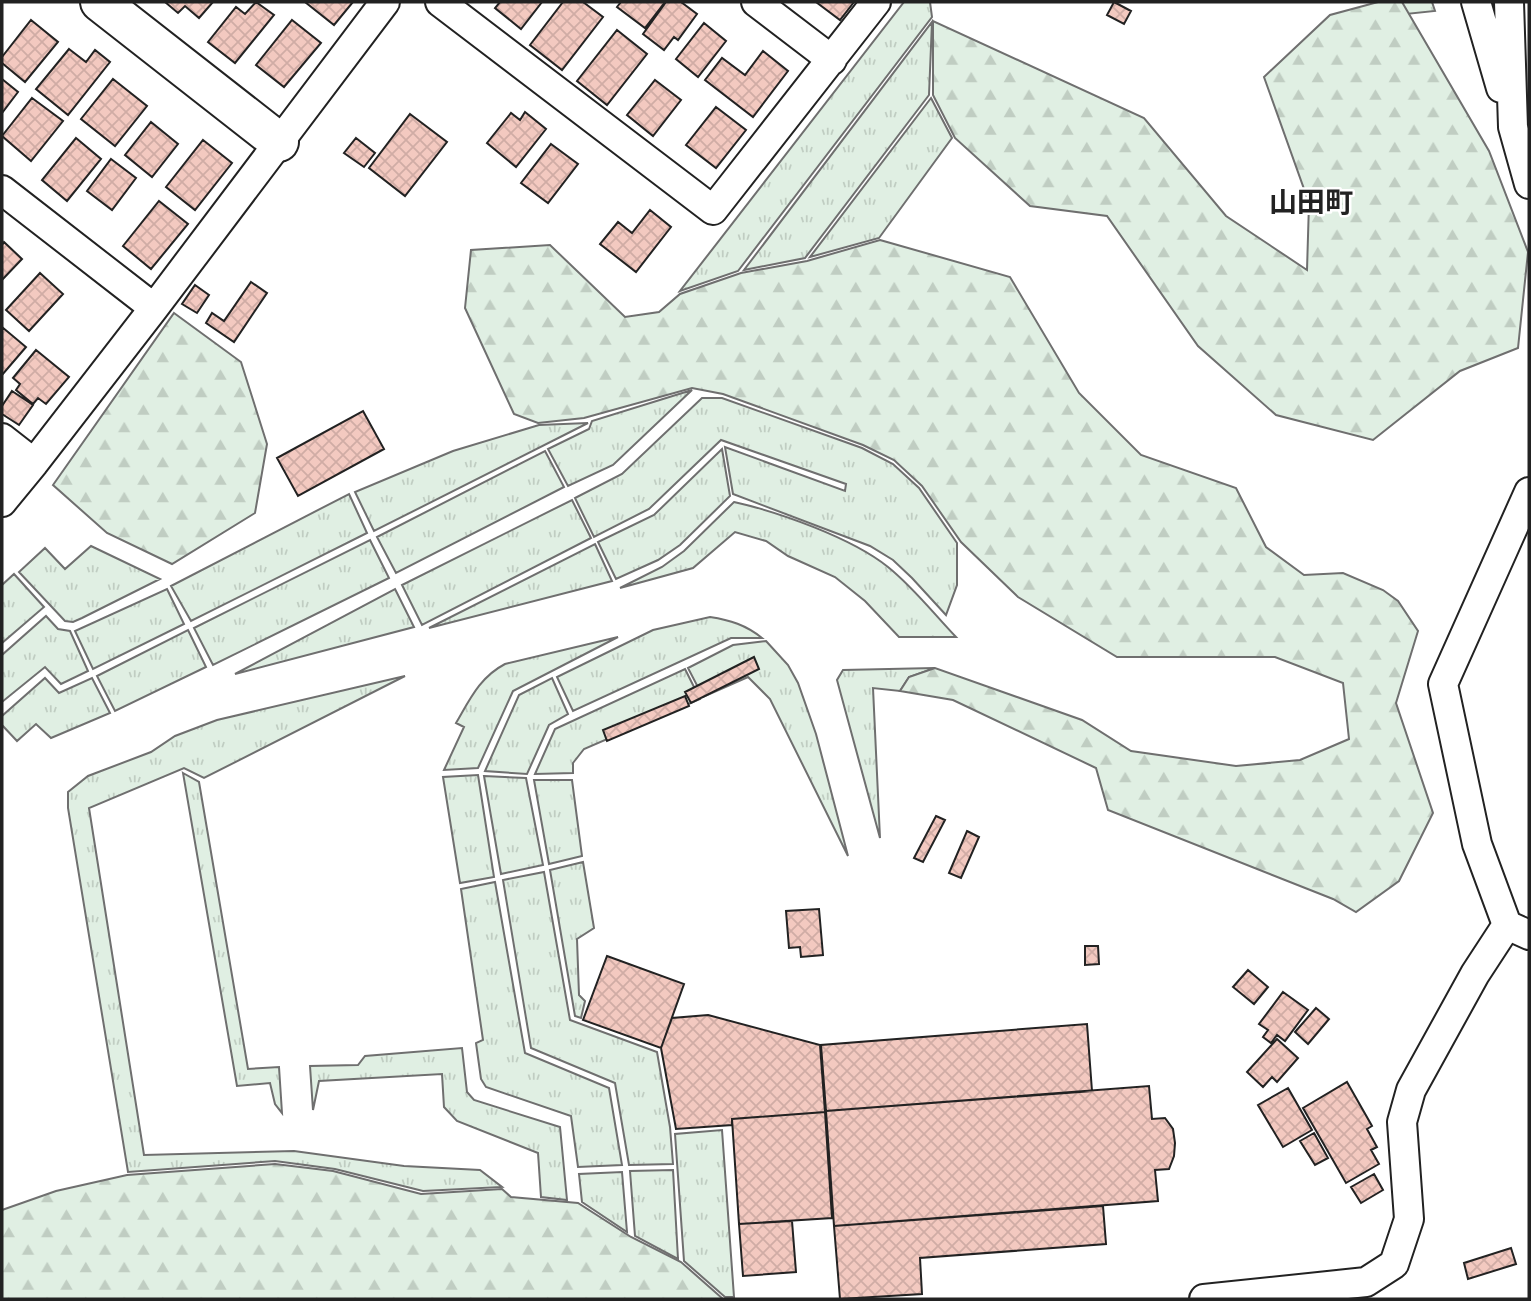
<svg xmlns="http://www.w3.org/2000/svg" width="1531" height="1301" font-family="Karla,'Noto Sans JP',sans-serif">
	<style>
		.grass { fill: url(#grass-tufts); stroke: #6f6f6f; stroke-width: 2 }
		.forest { fill: url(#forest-firs); stroke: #6f6f6f; stroke-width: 2 }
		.building { fill: url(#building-cross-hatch); stroke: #222; stroke-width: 2 }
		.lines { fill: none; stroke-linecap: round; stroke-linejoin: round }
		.street-casing { stroke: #222; stroke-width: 32 }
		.secondary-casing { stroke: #222; stroke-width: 42 }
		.street { stroke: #fff; stroke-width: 28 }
		.secondary { stroke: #fff; stroke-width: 38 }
		.labels { text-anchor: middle; stroke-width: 5; stroke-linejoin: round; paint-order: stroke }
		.neighbourhood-label { font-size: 28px; font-weight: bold; fill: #222; stroke: #fff }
	</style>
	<defs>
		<pattern id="grass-tufts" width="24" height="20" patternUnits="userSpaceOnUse" patternTransform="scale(1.75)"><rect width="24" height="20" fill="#e0efe3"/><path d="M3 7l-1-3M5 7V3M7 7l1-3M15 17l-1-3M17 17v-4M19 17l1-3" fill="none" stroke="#c0cdc2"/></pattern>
		<pattern id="forest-firs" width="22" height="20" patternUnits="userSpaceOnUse" patternTransform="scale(1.75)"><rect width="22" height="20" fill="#e0efe3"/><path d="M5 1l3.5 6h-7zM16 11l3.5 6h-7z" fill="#c0cdc2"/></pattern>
		<pattern id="building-cross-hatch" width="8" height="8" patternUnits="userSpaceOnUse" patternTransform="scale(1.75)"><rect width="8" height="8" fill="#f3c9c0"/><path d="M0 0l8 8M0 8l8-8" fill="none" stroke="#d0aca5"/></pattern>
	</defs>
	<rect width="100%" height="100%" fill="#fff"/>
	<!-- grass -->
	<path class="grass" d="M904 2H930L932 17 738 271 680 291Z
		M1402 2H1432L1435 11 1406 14Z
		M932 22 929 95 805 258 744 270Z
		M931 98 952 138 879 238 810 257Z
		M692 390 613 465 568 486 548 449 589 429 592 421Z
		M702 398H722L862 448 893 464 919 488 957 543V585L946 615 912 578 893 560 870 546 733 494 725 447 845 491 846 484 721 440 649 509 594 537 575 498 622 474Z
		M588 423 374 531 355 492 453 451 539 425Z
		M722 449 730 496 680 545 658 560 616 579 598 542 654 515Z
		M545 451 564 487 396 573 377 537Z
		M349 494 367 533 191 621 171 586Z
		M572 500 591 538 422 625 402 585Z
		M734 502C779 512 852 538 888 567 913 587 934 614 956 637H899L865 601 835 577 788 556 766 541 735 532 693 568 620 588 662 567 684 551Z
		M370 540 389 578 213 665 194 628Z
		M595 544 612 581 429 628Z
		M91 546 160 579 82 618 73 622 65 621 19 572 45 548 65 569Z
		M14 574 44 607 2 643V585Z
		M167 589 184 624 93 669 75 631Z
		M395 589 414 627 235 674Z
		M46 616 58 629 70 631 88 671 61 684 45 667 2 702V655Z
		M710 617C730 620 746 625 762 638H731L573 711 557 677 653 630Z
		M188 630 206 667 115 711 97 676Z
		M618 637 513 691 478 768 444 770 464 727 456 723C470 699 480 677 505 664Z
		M766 641 788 665 798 683 816 734 848 856 770 699 748 677 703 697 688 668 733 645Z
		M935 668 909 677 900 691 873 688 880 838 837 680 843 670Z
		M685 669 700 699 584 749 573 763V773L535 774 555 729Z
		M405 676 204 778 184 768 89 808 144 1155 294 1151 404 1166 480 1170 502 1187 423 1191 335 1169 275 1161 128 1172 68 808V792L88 776 151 752 175 736 217 720Z
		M45 678 59 693 92 678 110 713 51 738 36 724 17 741 2 725V716Z
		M552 678 568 714 549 725 527 774 485 771 519 695Z
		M183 773 199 782 248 1069 279 1067 282 1113 275 1104 270 1083 237 1086Z
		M478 775 494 877 460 883 443 777Z
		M484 776 526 778 543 865 501 874Z
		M534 780H572L582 856 549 864Z
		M583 862 594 928 577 939 579 995 585 1001 581 1018 575 1016 550 870Z
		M544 872 570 1020 657 1052 670 1127 673 1164 629 1165 615 1083 531 1048 503 880Z
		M495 882 525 1053 609 1088 622 1165 578 1167 571 1116 486 1087 481 1079 476 1043 483 1040 461 889Z
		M462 1048 467 1092 474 1100 560 1127 567 1200 541 1197 538 1153 457 1121 444 1107 442 1074 319 1081 313 1110 310 1066 358 1065 365 1056Z
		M722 1130 734 1297H725L684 1261 675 1134Z
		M673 1170 678 1259 635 1236 630 1171Z
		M622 1172 627 1232 582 1202 579 1174Z"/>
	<!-- forest -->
	<path class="forest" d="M1378 2H1402L1489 151 1528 252 1518 348 1460 371 1373 440 1276 415 1198 346 1107 216 1030 206 955 138 933 95V21L1144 118 1226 216 1307 270 1309 203 1264 77 1330 15Z
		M880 240 1010 277 1079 393 1141 455 1236 488 1266 547 1304 575 1343 573 1383 590 1398 601 1418 631 1396 703 1433 813 1399 881 1356 912 1333 899 1108 810 1096 768 953 700 900 691 909 677 935 668 1082 720 1131 751 1236 766 1300 760 1349 739 1343 683 1275 657H1117L1018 597 961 542 922 486 894 460 863 445 723 394 692 388 584 418 538 423 514 414 465 308 471 250 550 245 625 317 659 312 680 294 741 273 807 261Z
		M174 313 241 362 267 444 255 513 172 564 107 533 53 485Z
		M275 1164 333 1171 421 1194 502 1189 511 1197 578 1203 631 1237 681 1262 723 1299H2V1210L56 1191 127 1175Z"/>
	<!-- building -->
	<path class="building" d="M165 2H213L199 18 185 6 178 13Z
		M256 2 274 15 235 63 208 42 236 7 245 14Z
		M305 2H353L334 25Z
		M500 2H542L521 29 495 8Z
		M563 2H583L603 17 562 70 530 45Z
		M621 2H665L645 28 617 7Z
		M666 2H681L697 14 678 40 674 37 664 50 643 34Z
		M816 2H854L840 20Z
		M1114 2 1131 11 1124 24 1107 15Z
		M31 20 58 42 25 82 2 63V57Z
		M292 20 321 43 284 87 256 65Z
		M704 23 726 41 698 77 676 59Z
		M617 30 647 54 607 105 577 81Z
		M69 49 86 62 95 50 110 62 68 115 36 89Z
		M763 51 788 71 753 117 705 80 722 58 745 75Z
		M2 79 18 92 2 113Z
		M113 79 147 106 115 146 81 119Z
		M655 80 681 100 653 136 627 115Z
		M32 98 63 121 31 161 2 136Z
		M716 107 746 130 716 168 686 145Z
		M525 112 546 129 516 167 487 143 511 113 520 120Z
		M410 114 447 142 405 196 369 168Z
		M151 122 178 144 152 177 125 155Z
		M76 138 101 159 67 201 42 180Z
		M356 138 375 153 364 167 344 153Z
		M203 140 232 163 195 210 166 187Z
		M551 144 578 164 548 203 521 183Z
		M111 159 136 178 112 210 87 191Z
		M159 201 188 224 151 269 123 246Z
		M650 210 671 227 636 272 600 244 618 222 632 233Z
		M4 242 22 259 2 280V245Z
		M40 273 63 294 29 331 6 310Z
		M251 282 267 293 234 342 206 323 212 313 224 321Z
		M195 285 209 295 197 313 182 304Z
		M2 327 26 347 2 375Z
		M36 350 69 377 46 404 38 398 33 404 16 390 20 384 13 378Z
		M12 391 33 405 19 425 2 414V406Z
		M363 411 384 449 298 496 277 458Z
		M754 657 759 669 691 703 685 692Z
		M685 696 689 706 607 741 603 730Z
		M936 816 945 820 923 862 914 858Z
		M967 831 979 837 961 878 949 873Z
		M819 909 823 955 801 957 800 947 789 948 786 911Z
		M1085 946H1098L1099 964 1085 965Z
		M607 956 684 984 661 1048 583 1020Z
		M1248 970 1268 987 1254 1004 1233 987Z
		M1283 992 1308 1010 1285 1041 1277 1035 1271 1043 1263 1037 1268 1030 1259 1024Z
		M1316 1008 1329 1019 1308 1044 1295 1032Z
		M708 1015 820 1045 825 1112 732 1119V1125L676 1129 661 1048 672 1018Z
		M1087 1024 1092 1091 826 1111 821 1045Z
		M1277 1039 1298 1058 1277 1082 1272 1077 1263 1087 1247 1072Z
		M1347 1082 1372 1126 1367 1129 1377 1147 1371 1150 1379 1164 1346 1183 1303 1108Z
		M1149 1086 1152 1119 1165 1118 1173 1129 1175 1143 1174 1156 1169 1169 1155 1170 1158 1201 834 1226 826 1111Z
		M1288 1088 1312 1130 1283 1147 1258 1105Z
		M825 1112 832 1218 739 1224 732 1119Z
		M1314 1133 1328 1158 1315 1165 1300 1141Z
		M1374 1174 1383 1190 1361 1203 1351 1187Z
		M1103 1206 1106 1244 920 1258 922 1294 840 1299 834 1226Z
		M792 1221 796 1272 743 1276 739 1224Z
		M1511 1248 1516 1264 1468 1279 1464 1263Z"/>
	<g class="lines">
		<defs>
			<path id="street" d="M440 2 713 210 876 2
				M756 2 832 60
				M1476 2 1501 88
				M1509 2 1513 127 1529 184
				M2 190 154 308
				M2 438 34 463 2 502
				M2 470 34 463 154 308 385 2
				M1507 925 1529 935
				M1204 1299 1366 1282 1394 1264 1409 1219 1402 1122 1411 1090 1475 974 1507 925 1477 844 1443 684 1529 492"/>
			<path id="secondary" d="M100 2 279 142"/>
		</defs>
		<!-- street casing -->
		<use href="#street" class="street-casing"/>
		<!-- secondary casing -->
		<use href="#secondary" class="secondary-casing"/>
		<!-- street -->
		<use href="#street" class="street"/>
		<!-- secondary -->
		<use href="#secondary" class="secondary"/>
	</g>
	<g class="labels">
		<!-- neighbourhood labels -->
		<g class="neighbourhood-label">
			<text x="1311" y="212">山田町</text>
		</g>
	</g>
	<!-- border -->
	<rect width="1531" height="1301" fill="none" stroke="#222222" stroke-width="7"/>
</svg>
